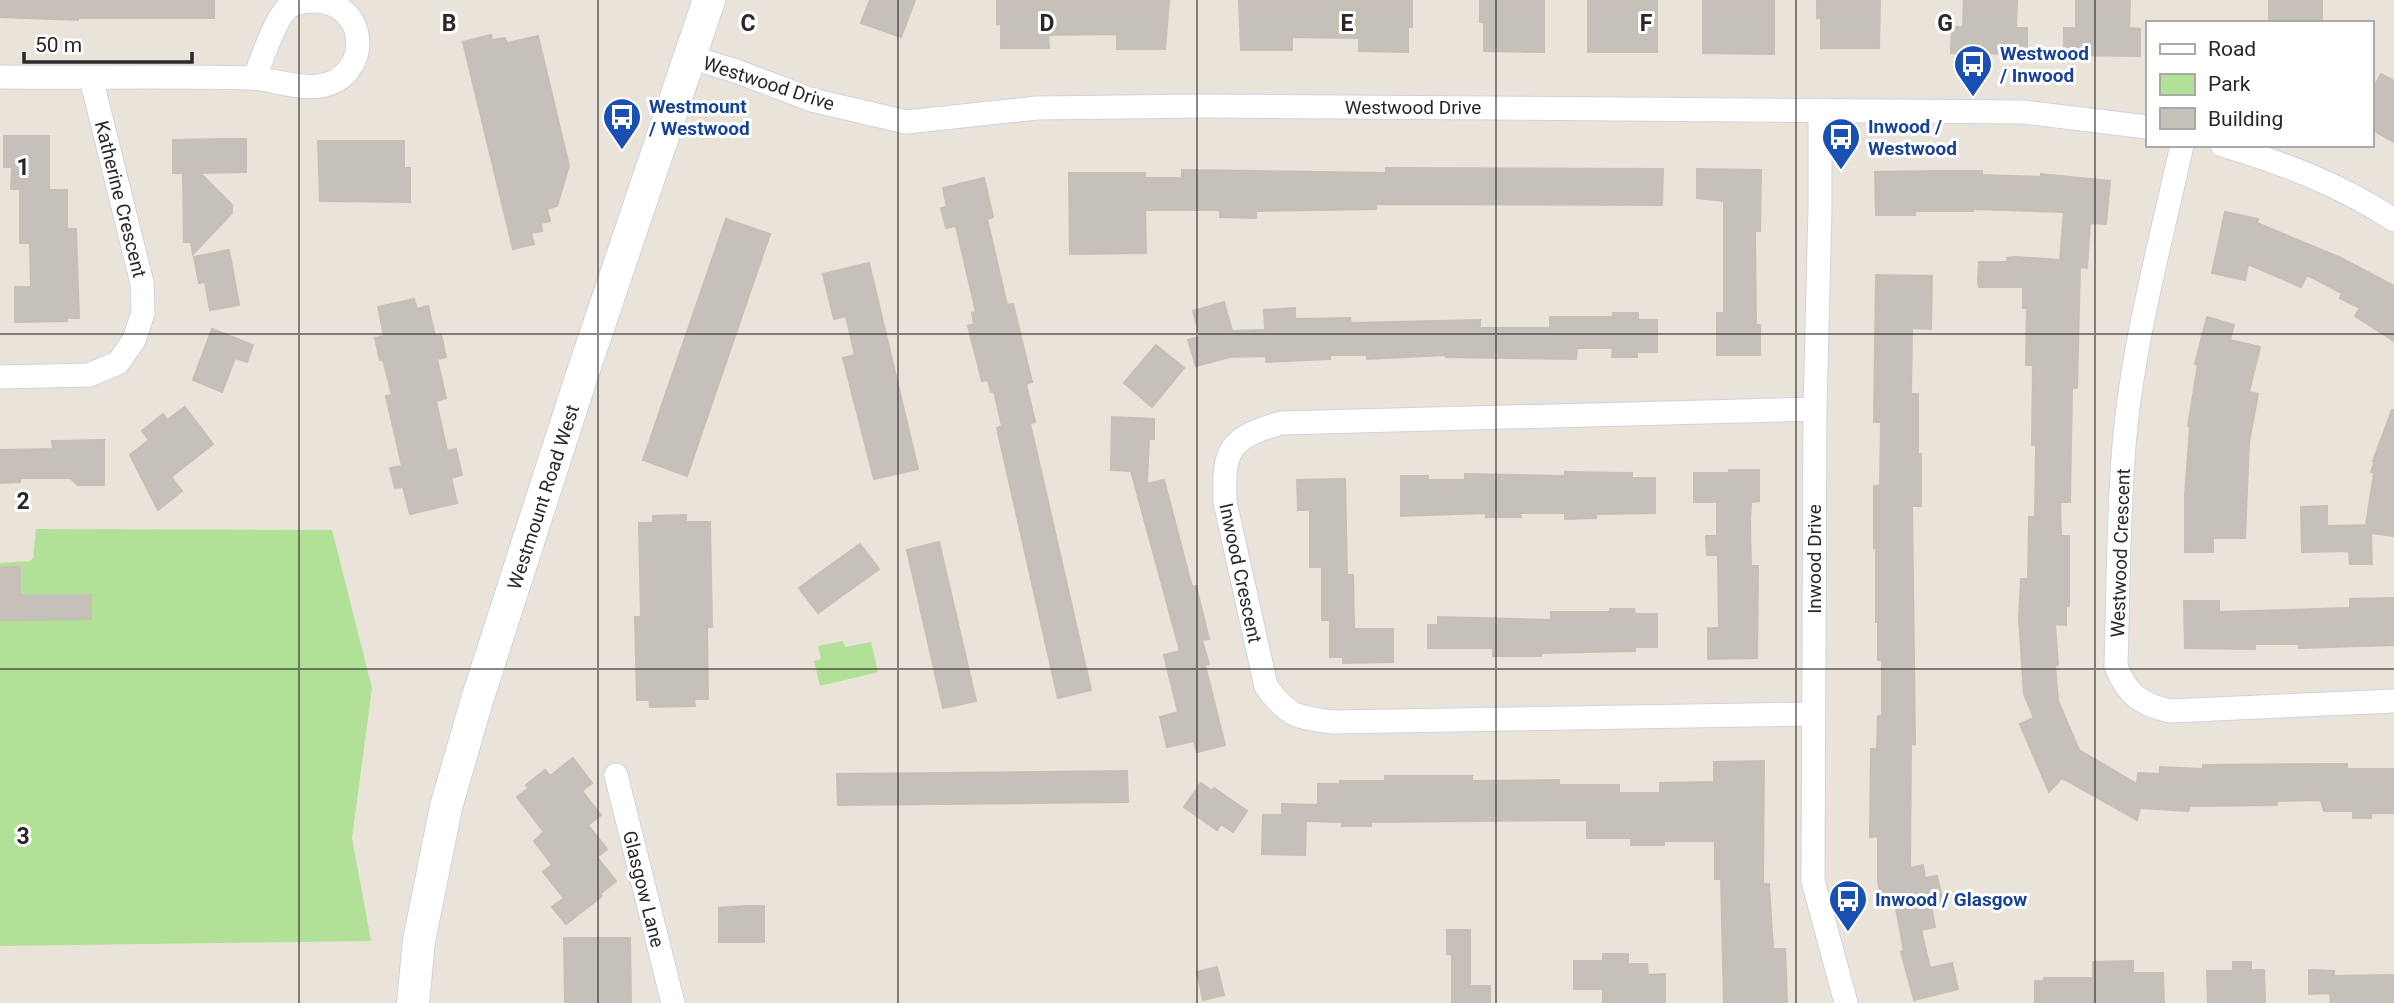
<svg xmlns="http://www.w3.org/2000/svg" width="2394" height="1003" font-family="Roboto,sans-serif">
	<style>
		.green { fill: #b1e097 }
		.building { fill: #c5c0b9; stroke: #c5bfb4; stroke-width: 2 }
		.lines { fill: none; stroke-linecap: round; stroke-linejoin: round }
		.minor-casing { stroke: #cfd3e1; stroke-width: 25 }
		.secondary-casing { stroke: #cfd3e1; stroke-width: 34 }
		.minor { stroke: #fff; stroke-width: 23 }
		.secondary { stroke: #fff; stroke-width: 32 }
		.grid { fill: none; stroke: #282828; stroke-width: 2; stroke-opacity: 0.55 }
		.labels { text-anchor: middle; stroke-width: 6; stroke-linejoin: round; paint-order: stroke }
		.transit-label { font-size: 19px; font-weight: bold; fill: #164399; stroke: #fff; text-anchor: start }
		.street-label { font-size: 19px; fill: #282828; stroke: #fff }
		.grid-label { font-size: 23px; text-anchor: middle; font-weight: bold; fill: #282828; stroke: #fff; stroke-width: 6; stroke-linejoin: round; paint-order: stroke }
	</style>
	<rect width="100%" height="100%" fill="#eae3da"/>
	<!-- green -->
	<path class="green" d="M36 529 332 530 372 688 352 838 371 941 0 946V563L30 561 33 558Z
		M843 641 845 647 871 642 878 672 820 686 814 661 821 659 818 646Z"/>
	<!-- building -->
	<path class="building" d="M0 0H214V18H78V20L0 17Z
		M870 0H915L901 37 861 23Z
		M997 0H1169L1165 49H1117V34L1048 35 1049 48H1001V24H997Z
		M1239 0H1412V27H1408V52L1359 51V38L1292 37V50H1241Z
		M1480 0H1544V52L1484 51V22H1480Z
		M1588 0H1657V52H1588Z
		M1703 0H1774V54L1703 53Z
		M1817 0H1880L1879 48H1821V18H1817Z
		M1964 0H2017L2016 28H2027V54L1951 53 1952 27H1963Z
		M2076 0H2130L2129 28 2140 29V56L2064 55V28H2076Z
		M2269 0H2322V23H2269Z
		M491 35 492 40 505 38 507 43 538 36 569 166 557 206 547 209 550 221 541 223 542 231 531 233 534 244 513 249 463 42Z
		M2381 74 2394 81V142L2371 129V92Z
		M4 136H49V190H67V229H76L79 318H67V321L15 322V287H31L30 243H20V189H11L12 167H4Z
		M221 139H246V172L200 173 232 205V213L193 254 191 242H184L183 173H173V140Z
		M318 141H404V168H410V202L320 201Z
		M1386 168 1663 169 1662 205 1376 204V209L1256 211V218L1220 217V210H1145L1146 253 1070 254 1069 173H1145V178H1182V170L1386 173Z
		M1697 169 1761 170 1760 231H1755L1756 325H1760V355H1717V313H1724V201L1697 198Z
		M1935 171H1982V175L2041 177V174L2110 181 2106 224 2090 223 2087 268 2080 267 2077 388H2072L2070 502H2060L2061 536H2069V606H2066V625L2055 624 2058 665H2055L2058 701 2079 750 2137 784 2138 773 2160 774V767L2203 769V765L2330 764H2347V769H2394V813H2371V818H2353V811H2324L2321 800 2277 801V805L2190 806 2188 811 2140 808 2137 820 2062 778 2049 792 2020 724 2034 718 2024 694 2019 619 2021 579H2028L2029 517H2035L2036 445H2032L2033 365H2026L2027 308H2023V287H1979L1978 282 1979 262H2007V258L2016 257 2060 260 2064 212 1973 209V211H1915V215H1876L1875 172Z
		M984 178 993 217 987 219 1007 305 1013 304 1032 382 1026 384 1035 422 1030 423 1091 690 1058 698 997 428 1002 426 994 391 991 392 988 380 982 381 968 326 974 324 972 313 976 312 956 226 946 228 941 208 947 207 943 188Z
		M2225 212 2258 219 2257 223 2341 258 2394 286V341L2355 316 2360 308 2340 298 2342 293 2307 275 2301 287 2248 264 2245 280 2212 273Z
		M726 219 770 234 687 476 643 460Z
		M229 250 239 305 210 310 205 282 199 283 194 257Z
		M869 263 918 469 874 479 843 358 855 355 846 316 834 319 823 274Z
		M1876 275 1932 276 1931 329 1912 328 1911 394H1918V454H1921V506H1912L1915 744H1911L1910 868 1923 865 1925 878 1937 876 1943 903 1931 906 1935 927 1921 930 1930 968 1952 963 1958 989 1914 1000 1901 952 1904 951 1894 898 1882 900 1878 881V836L1870 837 1871 749H1877L1878 716H1882V660H1878V622H1876V548H1874V486L1880 485 1881 422H1874Z
		M414 299 417 309 428 306 435 336 441 334 446 357 437 359 446 398 436 401 447 451 456 449 462 475 451 478 457 503 410 514 403 487 395 488 390 468 402 466 386 396 392 395 383 360H380L375 338 384 336 378 307Z
		M1224 302 1232 331 1265 330 1264 310 1295 308V319L1350 318 1351 323 1480 320V328H1550V317H1613V313H1638V320H1657V352H1637V357H1612L1613 348H1577L1576 359 1446 357 1447 355 1367 359V355H1330V359L1266 362V356L1230 357 1196 366 1188 340 1200 337 1193 311Z
		M2207 317 2234 325 2230 340 2260 347 2249 392 2258 394 2249 442 2245 538H2213V552H2185V495L2190 427 2188 426 2198 365 2195 364Z
		M212 329 253 345 247 362 235 358 222 392 193 380Z
		M1156 345 1184 368 1152 407 1124 383Z
		M185 407 213 444 171 477 182 491 158 510 130 455 149 440 142 431 163 414 167 420Z
		M2392 410H2394V536L2371 533 2372 564H2350L2349 551 2302 552 2301 507 2327 506V526L2366 525 2374 473 2371 472 2375 461H2373Z
		M1112 417 1154 419V439H1149L1147 484 1164 480 1192 587 1196 586 1209 639 1202 640 1209 664 1205 665 1225 745 1197 752 1194 741 1167 747 1160 717 1178 712 1164 655 1180 651 1131 471 1111 470Z
		M104 440V485H78L70 478H20V482L0 483V450L53 449 52 441Z
		M1729 470H1759V501L1751 502 1750 524 1751 566H1758L1757 658 1708 659V628H1719L1718 555H1707L1706 536H1717V502H1694V473H1729Z
		M1565 472 1632 473V478H1655V513L1595 514 1596 518 1565 519V513H1520L1521 517H1486V513L1401 516V476H1428V480H1465V474L1565 476Z
		M1345 479 1347 575H1353L1354 629H1393V662L1343 663V657H1330V620H1322V567H1310V510H1298L1297 480Z
		M686 515V522H710L712 627H707L708 699H694L695 706 650 707 649 700H637L635 617H641L639 523H653V516Z
		M939 542 976 701 943 708 907 550Z
		M860 544 879 569 818 613 799 588Z
		M0 567H20V595H91V619L0 620Z
		M2394 598V645L2299 648V644H2255V649L2185 648 2184 601H2219V612L2350 608V599Z
		M1610 609H1634L1635 614H1657V647H1635V651L1541 653V656H1493V648H1428V625H1438V617L1551 620V612H1610Z
		M573 758 592 783 582 791 601 815 588 825 607 849 597 857 616 881 600 894 602 896 566 924 552 907 564 898 543 872 552 865 534 841 544 832 517 797 529 788 526 785 545 770 550 776Z
		M1764 761 1763 884H1769L1773 949H1785L1787 1003H1724L1721 879H1715V841H1664V845H1631V838H1587V820L1371 822V826H1342V822L1306 821 1305 855 1262 854 1263 815H1282V804L1318 805V784H1340V781H1385V776H1472V781L1559 780V785H1619V793H1660V783L1714 782V762Z
		M1127 771 1128 802 838 805 837 774Z
		M1201 783 1212 791 1214 788 1247 811 1233 832 1221 824 1217 830 1184 807Z
		M745 906H764V942H719V908Z
		M1447 930H1470V986H1490V1003H1452V954H1447Z
		M564 938H630L631 1003H565Z
		M1603 954H1628V964H1647L1648 975 1665 974V1003H1603V989H1574V961H1603Z
		M2133 961V973H2163L2164 1003H2035V981H2044V978H2093V962Z
		M2233 962H2251V970H2264L2265 1003H2208L2207 971H2233Z
		M1217 967 1224 995 1203 1000 1197 972Z
		M2309 970 2334 971V976L2394 975V1003H2331L2330 993 2309 994Z"/>
	<g class="lines">
		<defs>
			<path id="minor" d="M690 57 736 71 812 100 906 122 1037 108 1204 106 2024 112 2147 127
				M0 77C83 78 167 76 250 78 272 79 296 89 319 86 372 79 371 2 314 1 306 1 295 3 289 7 275 17 262 61 254 78
				M1820 110V208L1815 409 1813 881 1846 1003
				M2182 145C2159 249 2130 353 2123 459 2118 528 2118 597 2116 666 2126 694 2142 705 2170 711L2394 701
				M2222 145C2283 163 2341 185 2394 220
				M0 377 89 375 118 363 134 340 143 313 142 283 91 78
				M1813 714 1333 722C1297 717 1288 717 1266 686L1225 502C1223 449 1229 438 1281 423L1815 409
				M616 775 673 1003"/>
			<path id="secondary" d="M413 1003 419 941 446 807 477 700 581 378 709 0"/>
		</defs>
		<!-- minor casing -->
		<use href="#minor" class="minor-casing"/>
		<!-- secondary casing -->
		<use href="#secondary" class="secondary-casing"/>
		<!-- minor -->
		<use href="#minor" class="minor"/>
		<!-- secondary -->
		<use href="#secondary" class="secondary"/>
	</g>
	<!-- grid -->
	<path class="grid" d="M299 0V1003M598 0V1003M898 0V1003M1197 0V1003M1496 0V1003M1796 0V1003M2095 0V1003M0 334H2394M0 669H2394"/>
	<!-- icons -->
	<defs>
		<symbol id="bus-pin" viewBox="-11 -11 22 30"><path d="M0 17L-7.5 6A9.5 9.5 0 1 1 7.5 6Z" fill="#1a4fb4" stroke="#fff"/><path d="M-5-6H5V4H4V6H2V4H-2V6H-4V4H-5ZM-3.5-4V0h7V-4ZM-3.5 1.2v1.5H-2V1.2ZM2 1.2v1.5H3.5V1.2Z" fill="#fff"/></symbol>
	</defs>
	<g fill-rule="evenodd">
		<use href="#bus-pin" x="1951" y="42" width="44" height="60"/>
		<use href="#bus-pin" x="600" y="95" width="44" height="60"/>
		<use href="#bus-pin" x="1819" y="115" width="44" height="60"/>
		<use href="#bus-pin" x="1826" y="877" width="44" height="60"/>
	</g>
	<g class="labels">
		<!-- transit labels -->
		<g class="transit-label">
			<text x="2000" y="60">Westwood<tspan x="2000" dy="22">/ Inwood</tspan></text>
			<text x="649" y="113">Westmount<tspan x="649" dy="22">/ Westwood</tspan></text>
			<text x="1868" y="133">Inwood /<tspan x="1868" dy="22">Westwood</tspan></text>
			<text x="1875" y="906">Inwood / Glasgow</text>
		</g>
		<!-- street labels -->
		<g class="street-label">
			<text transform="translate(769 83) rotate(18)" y="7">Westwood Drive</text>
			<text x="1413" y="114">Westwood Drive</text>
			<text transform="translate(121 199) rotate(76)" y="7">Katherine Crescent</text>
			<text transform="translate(543 497) rotate(-72)" y="7">Westmount Road West</text>
			<text transform="translate(2120 553) rotate(-88)" y="7">Westwood Crescent</text>
			<text transform="translate(1814 559) rotate(-90)" y="7">Inwood Drive</text>
			<text transform="translate(1241 573) rotate(78)" y="7">Inwood Crescent</text>
			<text transform="translate(644 889) rotate(76)" y="7">Glasgow Lane</text>
		</g>
	</g>
	<g class="grid-label">
		<text x="449" y="31">B</text>
		<text x="748" y="31">C</text>
		<text x="1047" y="31">D</text>
		<text x="1347" y="31">E</text>
		<text x="1646" y="31">F</text>
		<text x="1945" y="31">G</text>
		<text x="23" y="175">1</text>
		<text x="23" y="509">2</text>
		<text x="23" y="844">3</text>
	</g>
	<!-- legend -->
	<rect x="2146" y="21" width="228" height="126" fill="#ffffff" stroke="#a9a9a9" stroke-width="2"/>
	<rect x="2160" y="44" width="35" height="10" fill="#ffffff" stroke="#a9a9a9" stroke-width="2"/>
	<text x="2208" y="56" font-size="21" fill="#282828">Road</text>
	<rect x="2160" y="74" width="35" height="21" fill="#b1e097" stroke="#a9a9a9" stroke-width="2"/>
	<text x="2208" y="91" font-size="21" fill="#282828">Park</text>
	<rect x="2160" y="108" width="35" height="21" fill="#c5c0b9" stroke="#a9a9a9" stroke-width="2"/>
	<text x="2208" y="126" font-size="21" fill="#282828">Building</text>
	<!-- scale -->
	<path d="M24 52v10h168v-10" fill="none" stroke="#282828" stroke-width="3.5"/>
	<text x="35" y="52" font-size="21" fill="#282828" stroke="#ffffff" stroke-width="5" paint-order="stroke">50 m</text>
</svg>
